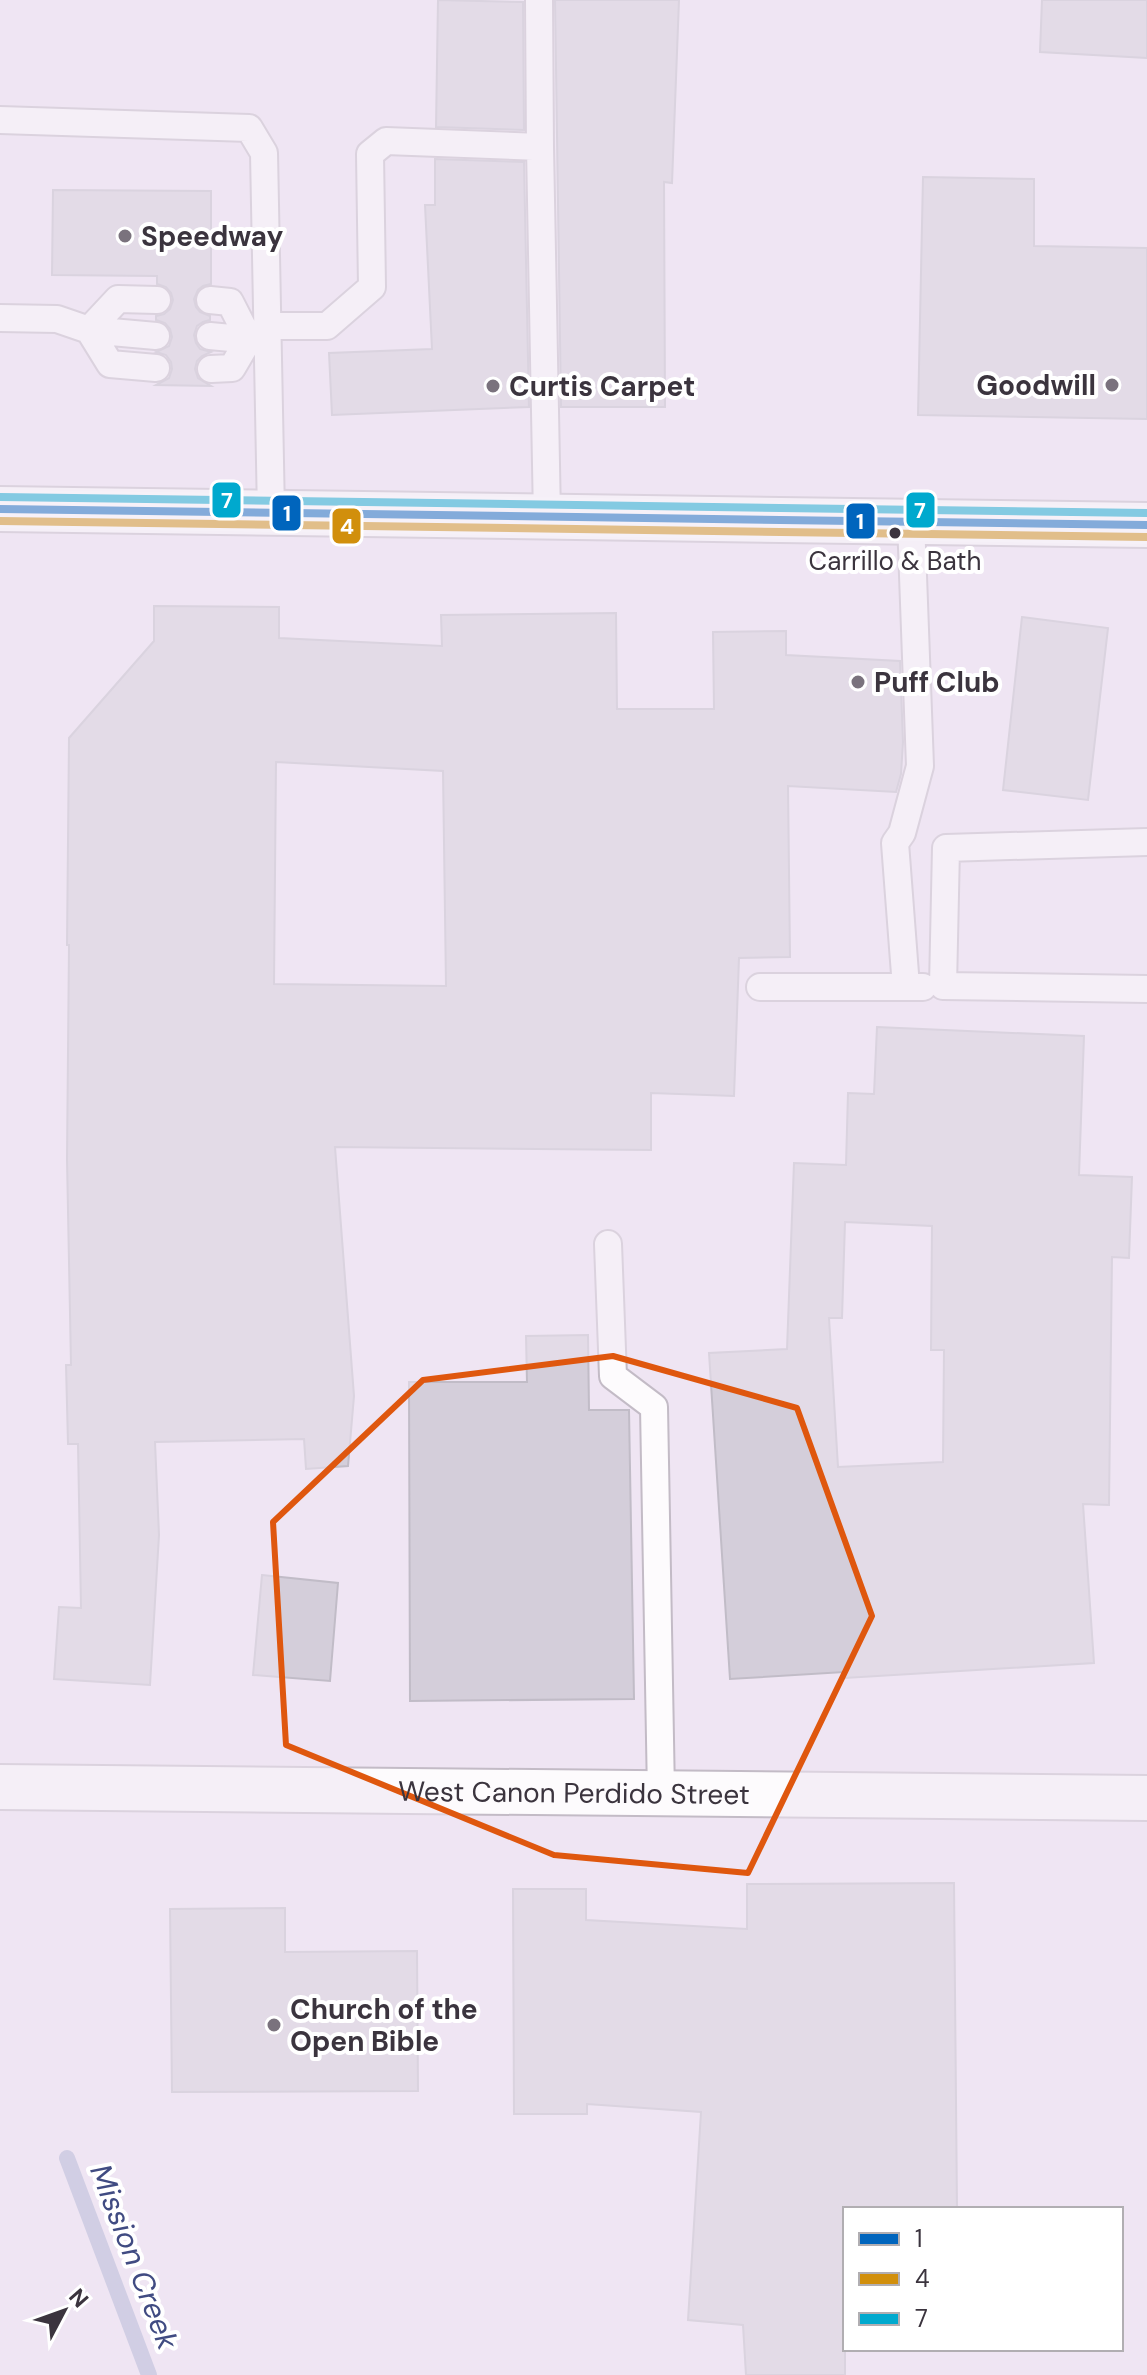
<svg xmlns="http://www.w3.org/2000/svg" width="1147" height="2375" font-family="'DM Sans',sans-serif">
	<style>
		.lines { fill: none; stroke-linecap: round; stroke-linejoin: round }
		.stream { stroke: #aeb2d3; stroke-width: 16 }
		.building { fill: #d4ceda; stroke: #c1bcc7; stroke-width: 2; fill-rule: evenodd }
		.lane-casing { stroke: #c3bbc6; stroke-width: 30 }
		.street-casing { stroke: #c3bbc6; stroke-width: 48 }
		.secondary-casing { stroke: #c3bbc6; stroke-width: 48 }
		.lane { stroke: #fdfbfd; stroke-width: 26 }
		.street { stroke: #fdfbfd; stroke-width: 44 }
		.secondary { stroke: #fdfbfd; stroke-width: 44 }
		.bus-1-casing { stroke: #fff; stroke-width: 14 }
		.bus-2-casing { stroke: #fff; stroke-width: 14 }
		.bus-3-casing { stroke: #fff; stroke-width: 14 }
		.bus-1 { stroke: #0065bd; stroke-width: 8 }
		.bus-2 { stroke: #d18f0c; stroke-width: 8 }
		.bus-3 { stroke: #00a9ce; stroke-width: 8 }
		.marked { fill: none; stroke: #df570e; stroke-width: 6; stroke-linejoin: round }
		.poi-dot { fill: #7a727d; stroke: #fff; stroke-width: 3 }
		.bus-dot { fill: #3b343e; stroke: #fff; stroke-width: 3 }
		.labels { text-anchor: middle; stroke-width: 8; stroke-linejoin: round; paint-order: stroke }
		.bus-label { font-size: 26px; fill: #3b343e; stroke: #fff }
		.poi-label { font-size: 28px; font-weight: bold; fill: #3b343e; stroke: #fff; text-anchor: start }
		.street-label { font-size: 28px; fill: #3b343e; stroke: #fff }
		.water-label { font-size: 30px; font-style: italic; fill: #404b82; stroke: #fff }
		.line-badge { stroke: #fff; stroke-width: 3 }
		.badge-label { font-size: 22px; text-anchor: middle; font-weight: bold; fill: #fff }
	</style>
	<rect width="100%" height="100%" fill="#efe5f3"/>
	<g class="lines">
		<!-- stream -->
		<path class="stream" d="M67 2158 149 2375"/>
	</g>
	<!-- building -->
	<path class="building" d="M438 0 523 2 524 130 436 127Z
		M555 0H679L672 183 664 182 665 407H561Z
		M1042 0H1147V58L1040 52Z
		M435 159 524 162 529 407 332 415 329 353 432 349 425 205H435Z
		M923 177 1034 179V246L1147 248V419L918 415Z
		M53 190 211 191V284L203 286 198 290 194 299 196 307 200 312 210 316V320L203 322 197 326 194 335 196 343 200 349 211 352 202 356 197 361 195 369 198 378 211 386 156 385 169 378 172 369 171 362 166 355 156 352 169 346 172 337 170 329 165 323 156 320V316L164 314 170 309 173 300 171 293 166 287 157 284V276L52 275Z
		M154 606 279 607V638L442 646 441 615 616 613 617 709H714L713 632 786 631V655L900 661 903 742 901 774 896 792 788 786 790 957 739 958 734 1096 651 1093V1150L335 1147 354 1396 348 1466 306 1469 304 1439 155 1442 159 1535 150 1685 54 1679 59 1607 81 1608 78 1444H68L66 1365H71L67 1159 69 945H67L69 738 154 641ZM276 762 443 771 446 986 274 984Z
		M1022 617 1108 628 1088 800 1003 790Z
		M877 1027 1084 1036 1079 1175 1132 1177 1129 1258 1112 1257 1109 1505 1083 1504 1094 1663 845 1678 844 1672 730 1679 709 1353 787 1349 794 1163 846 1165 848 1093 874 1094ZM845 1222 932 1226 931 1350H944L943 1462 838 1467 829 1318H842Z
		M588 1335 589 1410H629L634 1699 410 1701 409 1382H527L526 1336Z
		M262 1575 338 1583 330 1681 253 1675Z
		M954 1883 957 2209H845V2375H746L743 2325 688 2320 701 2112 587 2104V2114H514L513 1889H586V1920L747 1929V1884Z
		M285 1908V1952L417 1951 418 2091 172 2092 170 1909Z"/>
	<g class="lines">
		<defs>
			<path id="lane" d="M539 0 540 147 547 517
				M0 120 249 128 264 153 271 513
				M210 300 230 302 249 339 232 368 211 369
				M0 318 57 319 89 330 156 336
				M269 326H327L372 287 370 154 386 141 540 147
				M210 336 263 341
				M156 368 110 364 89 330 118 299 157 300
				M1147 842 946 848 943 986 1147 989
				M760 987H923
				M906 987 895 843 902 833 920 766 911 521
				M608 1244 613 1376 654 1407 661 1794"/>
			<g id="street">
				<path id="s1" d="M0 1787 1147 1798"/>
			</g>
			<path id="secondary" d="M0 509 1147 525"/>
		</defs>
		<!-- lane casing -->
		<use href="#lane" class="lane-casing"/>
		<!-- street casing -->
		<use href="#street" class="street-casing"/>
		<!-- secondary casing -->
		<use href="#secondary" class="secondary-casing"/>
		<!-- lane -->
		<use href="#lane" class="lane"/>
		<!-- street -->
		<use href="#street" class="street"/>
		<!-- secondary -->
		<use href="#secondary" class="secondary"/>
		<defs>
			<path id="bus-1" d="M0 509 1147 525"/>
			<path id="bus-2" d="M0 521 1147 537"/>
			<path id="bus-3" d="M0 497 1147 513"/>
		</defs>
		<!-- bus-1 casing -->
		<use href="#bus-1" class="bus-1-casing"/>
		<!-- bus-2 casing -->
		<use href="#bus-2" class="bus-2-casing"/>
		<!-- bus-3 casing -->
		<use href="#bus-3" class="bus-3-casing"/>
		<!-- bus-1 -->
		<use href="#bus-1" class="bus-1"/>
		<!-- bus-2 -->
		<use href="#bus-2" class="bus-2"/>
		<!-- bus-3 -->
		<use href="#bus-3" class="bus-3"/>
	</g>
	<!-- marked area -->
	<path d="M0 0H1147V2375H0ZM613 1356 797 1408 872 1616 748 1873 554 1855 286 1745 273 1522 423 1380Z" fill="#efe5f3" fill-opacity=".55" fill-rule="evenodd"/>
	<path class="marked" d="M613 1356 797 1408 872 1616 748 1873 554 1855 286 1745 273 1522 423 1380Z"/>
	<!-- markers -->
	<g class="poi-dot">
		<circle cx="125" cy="236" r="8"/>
		<circle cx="1112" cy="385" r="8"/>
		<circle cx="493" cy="386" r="8"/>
		<circle cx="858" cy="682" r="8"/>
		<circle cx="274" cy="2025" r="8"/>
	</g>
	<circle class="bus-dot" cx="895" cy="533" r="7"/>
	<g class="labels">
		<!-- bus labels -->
		<g class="bus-label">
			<text x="895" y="570">Carrillo &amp; Bath</text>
		</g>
		<!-- poi labels -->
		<g class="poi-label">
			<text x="141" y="246">Speedway</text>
			<text x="1096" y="395" text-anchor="end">Goodwill</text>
			<text x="509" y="396">Curtis Carpet</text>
			<text x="874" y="692">Puff Club</text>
			<text x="290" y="2019">Church of the<tspan x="290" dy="32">Open Bible</tspan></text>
		</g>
		<!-- street labels -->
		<g class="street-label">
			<text dy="10" stroke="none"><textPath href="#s1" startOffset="574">West Canon Perdido Street</textPath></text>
		</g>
		<!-- water labels -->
		<g class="water-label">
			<text transform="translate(134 2257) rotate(69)" y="10">Mission Creek</text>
		</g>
	</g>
	<g class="line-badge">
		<rect x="211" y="481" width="31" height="38" rx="8" fill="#00a9ce"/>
		<rect x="905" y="491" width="31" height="38" rx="8" fill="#00a9ce"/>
		<rect x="271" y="494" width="31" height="38" rx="8" fill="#0065bd"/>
		<rect x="845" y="502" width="31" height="38" rx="8" fill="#0065bd"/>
		<rect x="331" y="507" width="31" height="38" rx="8" fill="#d18f0c"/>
	</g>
	<g class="badge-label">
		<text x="227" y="508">7</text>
		<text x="920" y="518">7</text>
		<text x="287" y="521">1</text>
		<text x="860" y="529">1</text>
		<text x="347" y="534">4</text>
	</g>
	<!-- legend -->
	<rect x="843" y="2207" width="280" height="144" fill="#ffffff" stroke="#b1aeb2" stroke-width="2"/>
	<rect x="859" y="2233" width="40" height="12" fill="#0065bd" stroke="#b1aeb2" stroke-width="2"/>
	<text x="915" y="2247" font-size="24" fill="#3b343e">1</text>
	<rect x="859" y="2273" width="40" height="12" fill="#d18f0c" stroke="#b1aeb2" stroke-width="2"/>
	<text x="915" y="2287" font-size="24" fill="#3b343e">4</text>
	<rect x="859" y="2313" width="40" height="12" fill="#00a9ce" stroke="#b1aeb2" stroke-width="2"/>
	<text x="915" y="2327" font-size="24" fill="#3b343e">7</text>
	<!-- north arrow -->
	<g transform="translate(64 2311) rotate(49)" stroke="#ffffff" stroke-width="6" paint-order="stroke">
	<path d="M0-6L14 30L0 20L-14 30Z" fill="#3b343e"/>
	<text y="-12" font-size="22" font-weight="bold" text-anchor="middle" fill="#3b343e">N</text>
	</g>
</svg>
